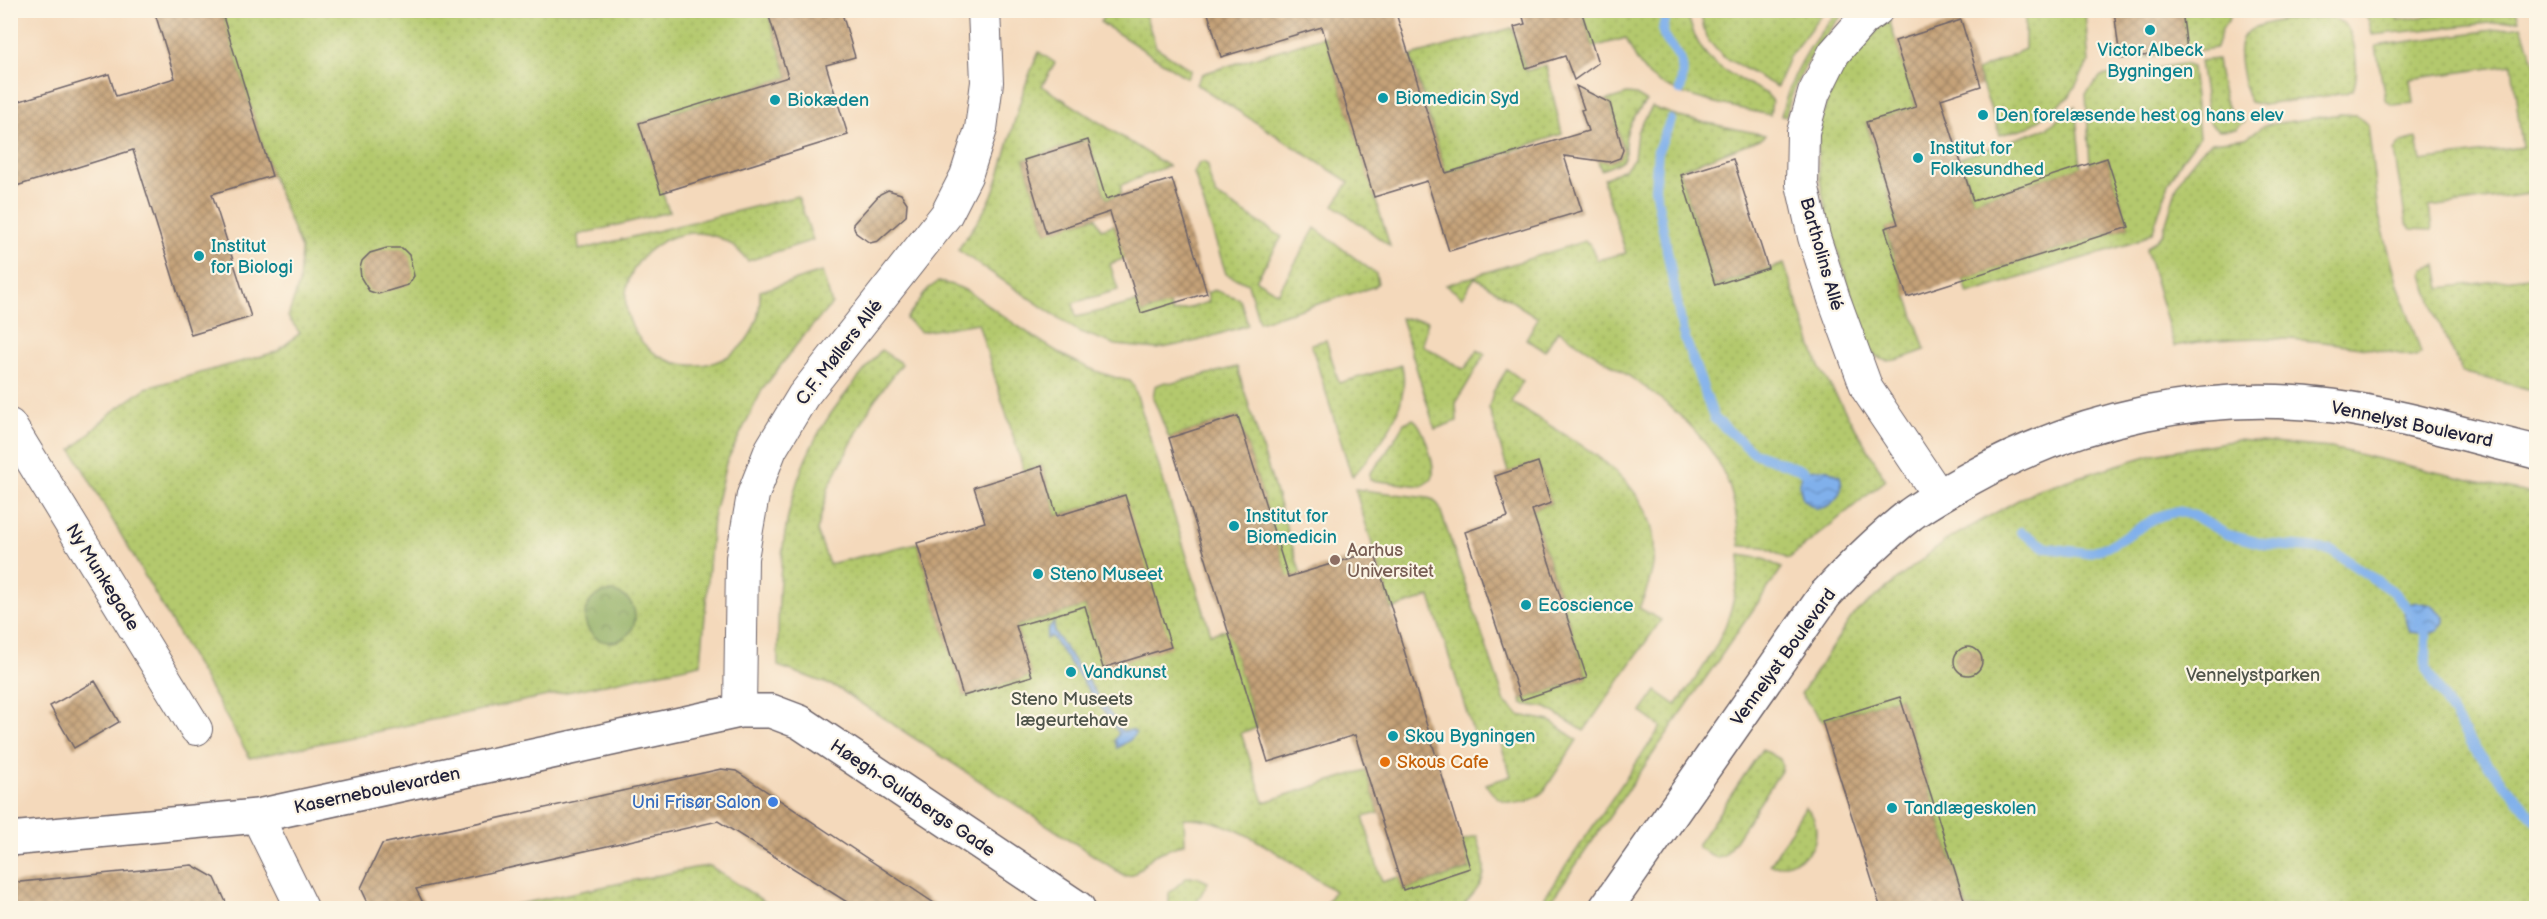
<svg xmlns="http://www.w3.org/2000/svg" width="2547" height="919" font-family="'Balsamiq Sans',sans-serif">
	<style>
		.green { fill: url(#green-dots); stroke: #6b7654; stroke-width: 1.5 }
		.forest { fill: url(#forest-crowns); stroke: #58684e; stroke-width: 1.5 }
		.water { fill: url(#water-waves); stroke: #516993; stroke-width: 1.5 }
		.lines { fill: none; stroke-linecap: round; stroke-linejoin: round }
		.stream { stroke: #80b0eb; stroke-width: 10 }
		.building { fill: url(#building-cross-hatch) }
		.minor-casing { stroke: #6c6268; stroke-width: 34 }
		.tertiary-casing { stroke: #6c6268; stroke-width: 36 }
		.minor { stroke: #fff; stroke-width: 32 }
		.tertiary { stroke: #fff; stroke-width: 33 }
		.culture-dot { fill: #0f9aa8; stroke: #fcf5e5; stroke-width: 2 }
		.education-dot { fill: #8d6e63; stroke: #fcf5e5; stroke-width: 2 }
		.food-dot { fill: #e8710a; stroke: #fcf5e5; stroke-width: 2 }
		.shop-dot { fill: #3f7fe0; stroke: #fcf5e5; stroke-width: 2 }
		.labels { text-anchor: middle; stroke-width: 4.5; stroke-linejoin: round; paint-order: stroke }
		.culture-label { font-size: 18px; fill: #0d838f; stroke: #fcf5e5; text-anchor: start }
		.street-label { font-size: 18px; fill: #22223b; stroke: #fcf5e5 }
		.education-label { font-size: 18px; fill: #785e54; stroke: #fcf5e5; text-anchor: start }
		.park-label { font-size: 18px; fill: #4e544a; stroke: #fcf5e5 }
		.food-label { font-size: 18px; fill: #c56008; stroke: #fcf5e5; text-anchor: start }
		.shop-label { font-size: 18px; fill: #366cbe; stroke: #fcf5e5; text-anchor: end }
	</style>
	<defs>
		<pattern id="green-dots" width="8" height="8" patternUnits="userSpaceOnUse" patternTransform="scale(1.5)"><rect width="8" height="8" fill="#b4c96d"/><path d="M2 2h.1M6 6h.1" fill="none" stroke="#9aac5f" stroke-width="1.8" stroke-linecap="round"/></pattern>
		<pattern id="forest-crowns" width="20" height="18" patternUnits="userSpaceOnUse" patternTransform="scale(1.5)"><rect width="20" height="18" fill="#8fad60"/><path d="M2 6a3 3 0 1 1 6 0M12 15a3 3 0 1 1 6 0" fill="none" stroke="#748c50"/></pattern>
		<pattern id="water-waves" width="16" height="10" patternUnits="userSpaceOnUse" patternTransform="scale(1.5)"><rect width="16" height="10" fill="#80b0eb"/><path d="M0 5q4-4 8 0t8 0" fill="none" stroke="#688fc0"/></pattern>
		<pattern id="building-cross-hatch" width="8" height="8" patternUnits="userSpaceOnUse" patternTransform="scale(1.5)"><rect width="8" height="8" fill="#c5a278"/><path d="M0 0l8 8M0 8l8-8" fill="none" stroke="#a08464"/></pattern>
	</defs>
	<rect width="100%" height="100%" fill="#fcf5e5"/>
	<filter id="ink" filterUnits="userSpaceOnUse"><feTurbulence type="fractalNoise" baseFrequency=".0167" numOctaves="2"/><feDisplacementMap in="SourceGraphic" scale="12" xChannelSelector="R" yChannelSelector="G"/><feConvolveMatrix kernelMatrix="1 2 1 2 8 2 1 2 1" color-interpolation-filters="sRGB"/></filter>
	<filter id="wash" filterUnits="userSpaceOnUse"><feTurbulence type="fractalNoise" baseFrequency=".008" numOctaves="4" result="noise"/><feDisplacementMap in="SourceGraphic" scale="24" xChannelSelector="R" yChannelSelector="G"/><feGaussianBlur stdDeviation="1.35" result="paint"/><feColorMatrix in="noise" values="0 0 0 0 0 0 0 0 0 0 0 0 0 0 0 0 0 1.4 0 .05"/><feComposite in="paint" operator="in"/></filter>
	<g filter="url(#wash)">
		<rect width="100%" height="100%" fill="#f4d9bb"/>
		<!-- green -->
		<path class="green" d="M1839 10 1846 11C1819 41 1794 76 1786 116H1781C1790 76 1811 41 1839 10Z
			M221 11H767L788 77 639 123 669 212 578 235 579 250 798 196 813 240 748 261C741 253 734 245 724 240 670 213 605 270 632 326 656 379 736 379 756 322 760 312 760 301 760 291L822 272 832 304 804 335 762 390 726 463 713 518 701 664 250 758 72 450 111 413 146 388 276 352 300 333 288 317 299 283 301 249 272 176Z
			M1107 11H1144L1156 47 1191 70 1187 78 1100 22Z
			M1582 11H1687C1699 65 1723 69 1767 94L1772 100 1770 115C1736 107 1677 98 1651 77 1639 67 1632 52 1626 38L1593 47Z
			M1700 11V10L1824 11 1789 57 1777 87 1722 56 1706 38Z
			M2022 11H2085L2089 62 2069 97 2031 126 2000 135 1977 71 2025 49V15Z
			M2182 11H2229L2230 18 2222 29 2216 48 2125 61V58L2187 50Z
			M2362 11H2397L2398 20 2465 11H2516L2519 20 2372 35 2369 21Z
			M2329 17C2335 19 2341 21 2345 26 2357 38 2359 75 2353 90L2346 93 2264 105 2250 102C2245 90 2243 80 2241 67 2240 57 2238 48 2242 39 2252 18 2308 18 2329 17Z
			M1889 19 1916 107 1866 123 1898 224 1885 229 1925 350C1901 358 1883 372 1867 345 1858 316 1849 287 1840 258 1823 204 1806 149 1830 94 1843 64 1867 41 1889 19Z
			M2522 26 2536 67V193L2429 207 2432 230 2411 229 2406 222 2394 151 2401 142 2417 138 2421 161 2522 147 2512 65 2410 79 2413 103 2392 105 2385 99 2376 46Z
			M1512 28 1526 71 1546 65 1562 134 1446 173 1411 56Z
			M1325 36 1390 246 1334 205 1349 182 1196 84 1202 74Z
			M1039 52 1055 63 1042 86 1168 166 1121 185V194L1106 199 1088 140 1024 160 1046 232 1096 217 1101 229 1114 225 1125 258 1110 264 1118 290 1073 303 1076 317 1138 302 1142 313 1169 304 1172 313 1209 302 1207 293 1214 290 1240 299 1248 325 1197 341 1157 349 1116 345 1078 331 958 250C970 231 986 212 994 190 1011 143 1017 98 1039 52Z
			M2217 59C2221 81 2220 111 2245 121L2236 129 2218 130 2209 122 2200 61Z
			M2183 64 2192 67 2199 137 2182 160 2168 184 2153 231 2138 241 1968 294 1963 279 2129 227 2107 159 2090 164 2086 94 2101 76Z
			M1627 94 1636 95 1646 101C1640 109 1632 118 1628 129 1618 156 1639 157 1601 170L1596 155 1602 161C1613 163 1621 160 1623 148L1610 103 1604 101Z
			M2075 106 2081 167 1973 201 1960 158 2047 128Z
			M1652 107 1683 118 1765 135 1763 138 1679 170 1715 286 1784 264 1819 367 1886 480 1788 559 1764 547 1740 546C1738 526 1736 507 1730 488 1703 412 1621 373 1558 330L1545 351 1526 339 1538 318 1475 277 1462 297 1446 285 1585 241 1590 244 1597 260 1626 253 1604 184V179L1626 168 1634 158 1637 132Z
			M2341 114 2356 115 2368 125 2378 212 2397 281 2421 353 2416 357C2335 341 2256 330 2174 346L2146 249 2163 233 2177 186 2185 171 2201 151 2212 142 2246 138 2265 125Z
			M1203 162 1208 165 1210 179 1216 195 1282 237 1256 280 1278 293 1315 228 1376 274 1378 283 1373 287 1259 322 1248 284 1226 274 1194 173 1199 163Z
			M2437 265 2441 288 2536 276V391L2462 372 2436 316 2423 275 2424 269Z
			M938 282C966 285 981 301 1003 316 1043 343 1082 372 1130 381L1134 386 1211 634 1228 629 1257 728 1241 733 1264 802 1366 770 1379 813 1363 817 1382 882 1399 877 1403 890 1470 869 1462 841 1477 836C1488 874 1489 878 1461 908H1324L1334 891C1292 864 1235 816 1184 818L1185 843 1154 855 1133 875 1125 876 836 687 778 666C778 589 778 507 816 438 833 406 859 378 881 350L902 364 873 402 829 486 817 531 829 564 917 543 964 696 1031 676 1016 626 1085 606 1098 649 1125 495 1057 516 1042 466 1024 471 978 323 921 332 906 319 928 289Z
			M1401 318 1428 321 1422 345 1463 369 1466 368 1477 350 1485 354 1456 403 1457 421 1435 429Z
			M1326 340 1339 383 1402 365C1411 408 1381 445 1353 476L1351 474 1311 344Z
			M1237 367 1312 610 1299 614 1238 416 1169 438 1153 398 1155 386 1165 382 1173 383Z
			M1507 369 1523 381 1511 402C1591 452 1693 494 1639 608L1661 620 1584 731 1547 708 1522 704 1521 700 1587 678 1532 510 1551 503 1538 463 1508 472 1489 408 1493 392Z
			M1413 419C1423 424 1437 469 1432 479L1421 486 1370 480V473L1383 458 1404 423Z
			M2237 440 2331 448 2536 495V908H1967L1900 697 1822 721 1801 694 1853 615 1945 541 2036 490 2153 454Z
			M1355 489 1428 498 1434 500 1439 506 1505 702 1519 715 1550 721 1577 740 1544 791C1526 808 1498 807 1486 784L1511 776 1498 735 1476 741 1430 597 1392 609Z
			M1740 555 1764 559 1782 568 1546 908H1537L1661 727 1641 712 1656 691 1676 705C1715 655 1736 620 1740 555Z
			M1762 749 1780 759 1782 765 1781 771 1726 854 1722 857 1717 858 1698 848V844Z
			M1805 807C1818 816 1819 839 1810 851 1805 858 1796 860 1789 863 1782 865 1776 868 1770 865Z
			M710 866 774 908H500L694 868Z
			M1187 877H1197L1208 882 1195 905 1199 908H1173L1169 906V893Z"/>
		<!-- forest -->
		<path class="forest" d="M585 617a25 25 0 1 1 50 0a25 25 0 1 1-50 0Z"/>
		<!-- water -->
		<path class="water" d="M1826 469 1840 476C1846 492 1833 507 1817 509L1803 500 1799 484 1802 470Z
			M2417 602 2431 605 2444 616V622L2438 631 2426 634 2410 632 2404 613 2409 604Z
			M1054 622V632L1122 731 1132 730 1136 733 1130 740 1117 748 1115 740 1119 733 1051 636 1046 639 1048 629Z"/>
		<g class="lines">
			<!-- stream -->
			<path class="stream" d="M1669 10C1656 40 1667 36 1679 57 1685 67 1682 80 1680 90
				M1671 120 1658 150 1655 188 1683 333 1714 418 1754 453 1802 470 1812 478
				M2021 532 2047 548 2086 553 2107 547 2160 516 2178 511 2195 516 2226 534 2264 544 2331 550 2392 591 2405 605 2426 634V669L2451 711 2478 753 2536 821"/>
		</g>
		<g id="blocks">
			<!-- building -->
			<path class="building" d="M154 10H221L272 176 212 194 251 317 191 335 133 150 10 188V104L109 74 116 96 175 78Z
				M767 10H841L855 57 826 65 848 135 661 193 639 123 788 77Z
				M1207 10H1395L1446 173 1588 131 1581 110 1584 109 1576 86 1610 103 1623 150 1620 158 1609 162 1564 156 1582 211 1449 251 1427 181 1374 197 1322 27 1221 57Z
				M1521 10H1581L1598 63 1574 80 1565 56 1526 68 1514 27 1525 24Z
				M2114 10H2182L2187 50 2120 59Z
				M1961 20 1981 86 1941 99 1973 201 2107 158 2129 227 1907 297 1885 228 1898 224 1866 122 1916 107 1895 41Z
				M1088 140 1106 199 1172 179 1207 293 1141 313 1110 212 1046 233 1024 160Z
				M1733 159 1768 268 1715 285 1681 175Z
				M888 190 901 194 907 203 906 216 878 241 870 243 856 233 853 224 880 194Z
				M387 248H402L409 255 414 276 408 285 378 294 369 291 361 278 360 268 362 261 370 253Z
				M1238 416 1288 577 1374 551 1470 868 1403 890 1355 735 1268 762 1169 438Z
				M1538 462 1551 503 1532 510 1587 678 1521 700 1465 532 1508 517 1495 476Z
				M1042 466 1057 516 1125 495 1171 647 1103 668 1085 606 1016 626 1032 676 963 696 917 543 985 522 974 487Z
				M1954 661a14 14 0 1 1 28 0a14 14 0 1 1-28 0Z
				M95 681 119 722 74 748 50 706Z
				M1900 697 1967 909H1881L1822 721Z
				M721 769 736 771 943 909H858L718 821 416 889 426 909H371L361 888 382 844Z
				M192 865 215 878 229 909H10V883Z"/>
		</g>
	</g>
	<g filter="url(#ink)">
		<use href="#blocks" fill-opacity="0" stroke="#6c6268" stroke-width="1.5"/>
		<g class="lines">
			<defs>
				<path id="minor" d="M1877 10 1863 20 1834 53 1814 93 1803 132 1802 184 1814 237 1834 299 1867 389 1939 496
					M10 425 196 729
					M740 711 742 558 753 495 771 449 803 396 946 215 966 176 981 129 987 82 984 10
					M257 816 302 908"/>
				<path id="tertiary" d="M10 839 257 816 740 711H771L800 722 1078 908
					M1606 908 1825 595C1852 566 1879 539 1911 514 1929 501 1949 490 1969 479 2079 418 2207 389 2333 406 2401 415 2469 436 2536 452"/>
			</defs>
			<!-- minor casing -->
			<use href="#minor" class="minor-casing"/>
			<!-- tertiary casing -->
			<use href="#tertiary" class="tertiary-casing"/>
			<!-- minor -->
			<use href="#minor" class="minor"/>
			<!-- tertiary -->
			<use href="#tertiary" class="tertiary"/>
		</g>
	</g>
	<!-- markers -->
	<g class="culture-dot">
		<circle cx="2150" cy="30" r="6"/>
		<circle cx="1383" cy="98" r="6"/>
		<circle cx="775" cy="100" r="6"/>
		<circle cx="1983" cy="115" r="6"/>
		<circle cx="1918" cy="158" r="6"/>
		<circle cx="199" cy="256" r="6"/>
		<circle cx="1234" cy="526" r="6"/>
		<circle cx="1038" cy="574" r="6"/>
		<circle cx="1526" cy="605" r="6"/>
		<circle cx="1071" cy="672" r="6"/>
		<circle cx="1393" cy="736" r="6"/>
		<circle cx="1892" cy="808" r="6"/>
	</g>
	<circle class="education-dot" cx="1335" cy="560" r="6"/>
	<circle class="food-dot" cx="1385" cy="762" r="6"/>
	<circle class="shop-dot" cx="773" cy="802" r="6"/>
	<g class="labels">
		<!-- culture labels -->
		<g class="culture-label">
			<text x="2150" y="56" text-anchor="middle">Victor Albeck<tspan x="2150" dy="21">Bygningen</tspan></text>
			<text x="1395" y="104">Biomedicin Syd</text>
			<text x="787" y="106">Biokæden</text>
			<text x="1995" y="121">Den forelæsende hest og hans elev</text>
			<text x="1930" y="154">Institut for<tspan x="1930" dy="21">Folkesundhed</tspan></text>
			<text x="211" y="252">Institut<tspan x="211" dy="21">for Biologi</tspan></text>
			<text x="1246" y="522">Institut for<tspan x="1246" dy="21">Biomedicin</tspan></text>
			<text x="1050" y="580">Steno Museet</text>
			<text x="1538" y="611">Ecoscience</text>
			<text x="1083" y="678">Vandkunst</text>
			<text x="1405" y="742">Skou Bygningen</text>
			<text x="1904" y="814">Tandlægeskolen</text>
		</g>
		<!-- street labels -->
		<g class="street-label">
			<text transform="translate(1822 254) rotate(74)" y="6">Bartholins Allé</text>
			<text transform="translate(839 352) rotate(-52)" y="6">C.F. Møllers Allé</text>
			<text transform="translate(2412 424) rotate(12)" y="6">Vennelyst Boulevard</text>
			<text transform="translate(103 577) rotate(58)" y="6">Ny Munkegade</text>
			<text transform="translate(1783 657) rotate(-54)" y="6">Vennelyst Boulevard</text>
			<text transform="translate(377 790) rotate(-12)" y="6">Kaserneboulevarden</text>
			<text transform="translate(913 798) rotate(34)" y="6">Høegh-Guldbergs Gade</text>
		</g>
		<!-- education labels -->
		<g class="education-label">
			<text x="1347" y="556">Aarhus<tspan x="1347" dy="21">Universitet</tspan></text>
		</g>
		<!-- park labels -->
		<g class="park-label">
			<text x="2253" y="681">Vennelystparken</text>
			<text x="1072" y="705">Steno Museets<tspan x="1072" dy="21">lægeurtehave</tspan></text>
		</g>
		<!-- food labels -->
		<g class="food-label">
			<text x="1397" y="768">Skous Cafe</text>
		</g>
		<!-- shop labels -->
		<g class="shop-label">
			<text x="761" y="808">Uni Frisør Salon</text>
		</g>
	</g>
	<!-- margin -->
	<rect width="2547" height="919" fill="none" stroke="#fcf5e5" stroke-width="36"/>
</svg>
